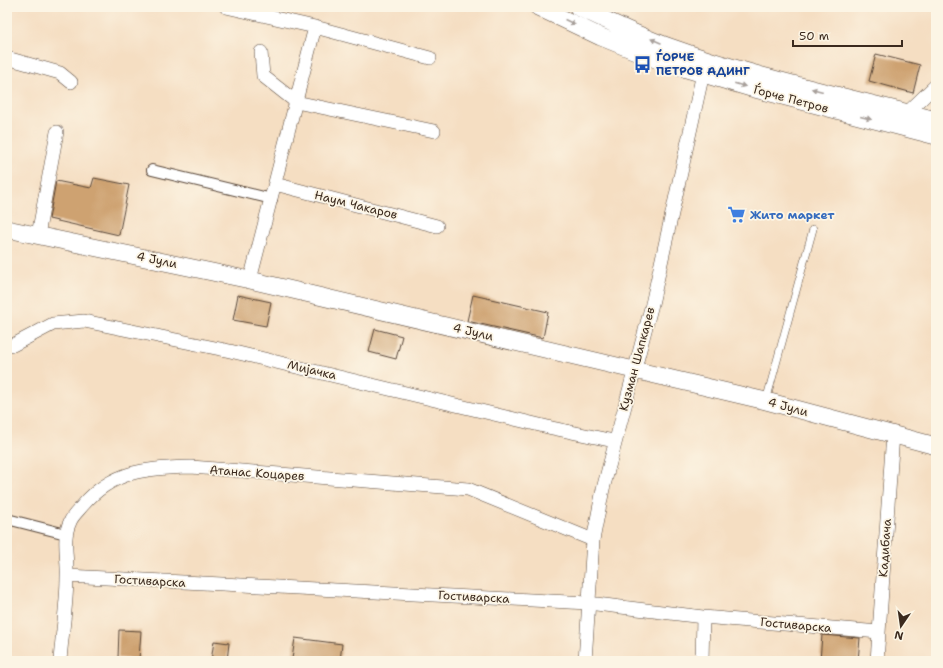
<svg xmlns="http://www.w3.org/2000/svg" width="943" height="668" font-family="'Shantell Sans',sans-serif">
	<style>
		.building { fill: #cea271 }
		.lines { fill: none; stroke-linecap: round; stroke-linejoin: round }
		.service-casing { stroke: #574537; stroke-width: 8 }
		.pedestrian-casing { stroke: #574537; stroke-width: 12 }
		.minor-casing { stroke: #574537; stroke-width: 14 }
		.tertiary-casing { stroke: #574537; stroke-width: 18 }
		.service { stroke: #fff; stroke-width: 7 }
		.pedestrian { stroke: #fff; stroke-width: 10 }
		.minor { stroke: #fff; stroke-width: 13 }
		.tertiary { stroke: #fff; stroke-width: 17 }
		.oneway { fill: #a79f9a }
		.labels { text-anchor: middle; stroke-width: 3.5; stroke-linejoin: round; paint-order: stroke }
		.transit-label { font-size: 12px; font-weight: bold; fill: #164399; stroke: #fcf5e5; text-anchor: start }
		.street-label { font-size: 12px; fill: #3b2a1e; stroke: #fcf5e5 }
		.shop-label { font-size: 12px; font-weight: bold; fill: #366cbe; stroke: #fcf5e5; text-anchor: start }
	</style>
	<rect width="100%" height="100%" fill="#fcf5e5"/>
	<filter id="ink" filterUnits="userSpaceOnUse"><feTurbulence type="fractalNoise" baseFrequency=".025" numOctaves="2"/><feDisplacementMap in="SourceGraphic" scale="8" xChannelSelector="R" yChannelSelector="G"/><feConvolveMatrix kernelMatrix="1 2 1 2 8 2 1 2 1" color-interpolation-filters="sRGB"/></filter>
	<filter id="wash" filterUnits="userSpaceOnUse"><feTurbulence type="fractalNoise" baseFrequency=".012" numOctaves="4" result="noise"/><feDisplacementMap in="SourceGraphic" scale="16" xChannelSelector="R" yChannelSelector="G"/><feGaussianBlur stdDeviation="0.9" result="paint"/><feColorMatrix in="noise" values="0 0 0 0 0 0 0 0 0 0 0 0 0 0 0 0 0 1.4 0 .05"/><feComposite in="paint" operator="in"/></filter>
	<g filter="url(#wash)">
		<rect width="100%" height="100%" fill="#f5dec2"/>
		<g id="blocks">
			<!-- building -->
			<path class="building" d="M876 54 920 65 913 93 869 81Z
				M94 178 129 185 119 235 49 219 56 181 91 188Z
				M238 295 271 302 266 326 233 320Z
				M473 295 548 312 543 338 467 321Z
				M375 329 402 336 396 359 369 352Z
				M119 630 141 631 139 659 118 658Z
				M822 635 860 638 858 661H820Z
				M295 638 342 644 340 661 292 659Z
				M214 641 229 643 227 661H211Z"/>
		</g>
	</g>
	<g filter="url(#ink)">
		<use href="#blocks" fill-opacity="0" stroke="#574537" stroke-width="1"/>
		<g class="lines">
			<defs>
				<path id="service" d="M766 401 813 229"/>
				<path id="pedestrian" d="M152 170 272 199
					M7 519 66 534"/>
				<path id="minor" d="M226 7 315 27 430 58
					M261 52 263 76 296 102 434 131
					M7 58 60 73 71 82
					M907 113 936 85
					M275 184 437 226
					M38 235 57 132
					M250 280 315 27
					M13 345 53 324 84 321 230 351 552 428 614 441
					M67 576 588 603 703 617 879 632
					M60 661C62 633 67 604 67 576 68 558 62 538 70 522 72 516 79 510 83 505 113 470 148 468 191 467L468 489 593 540
					M585 661 593 540 603 489 652 304 705 64
					M702 661 703 617
					M877 661 893 434"/>
				<path id="tertiary" d="M538 7 601 37 663 62 751 88 936 136
					M578 7C608 21 638 36 670 47 756 78 847 97 936 120
					M7 229 250 280 766 401 936 446"/>
			</defs>
			<!-- service casing -->
			<use href="#service" class="service-casing"/>
			<!-- pedestrian casing -->
			<use href="#pedestrian" class="pedestrian-casing"/>
			<!-- minor casing -->
			<use href="#minor" class="minor-casing"/>
			<!-- tertiary casing -->
			<use href="#tertiary" class="tertiary-casing"/>
			<!-- service -->
			<use href="#service" class="service"/>
			<!-- pedestrian -->
			<use href="#pedestrian" class="pedestrian"/>
			<!-- minor -->
			<use href="#minor" class="minor"/>
			<!-- tertiary -->
			<use href="#tertiary" class="tertiary"/>
		</g>
		<!-- one-way arrows -->
		<defs><path id="oneway-solid" d="M-6-.8H1V-3.2L6.5 0L1 3.2V.8H-6Z"/></defs>
		<g class="oneway">
			<use href="#oneway-solid" transform="translate(570 22) rotate(25)"/>
			<use href="#oneway-solid" transform="translate(656 41) rotate(-157)"/>
			<use href="#oneway-solid" transform="translate(740 85) rotate(16)"/>
			<use href="#oneway-solid" transform="translate(817 90) rotate(-166)"/>
			<use href="#oneway-solid" transform="translate(866 118) rotate(15)"/>
		</g>
	</g>
	<!-- icons -->
	<defs>
		<symbol id="bus-bare" viewBox="-9 -9 18 18"><path d="M-5-6H5V4H4V6H2V4H-2V6H-4V4H-5ZM-3.5-4V0h7V-4ZM-3.5 1.2v1.5H-2V1.2ZM2 1.2v1.5H3.5V1.2Z" fill="#1a4fb4" stroke="#fcf5e5" stroke-width="2.5" paint-order="stroke"/></symbol>
		<symbol id="supermarket-bare" viewBox="-9 -9 18 18"><path d="M-6-5.5h2.5l.6 2H6L4.5 2H-2.5L-4.4-4H-6ZM-1.5 3.2a1.3 1.3 0 1 0 .1 0ZM3 3.2a1.3 1.3 0 1 0 .1 0Z" fill="#3f7fe0" stroke="#fcf5e5" stroke-width="2.5" paint-order="stroke"/></symbol>
	</defs>
	<g fill-rule="evenodd">
		<use href="#bus-bare" x="630" y="52" width="25" height="25"/>
		<use href="#supermarket-bare" x="724" y="202" width="25" height="25"/>
	</g>
	<g class="labels">
		<!-- transit labels -->
		<g class="transit-label">
			<text x="656" y="61">ЃОРЧЕ<tspan x="656" dy="14">ПЕТРОВ АДИНГ</tspan></text>
		</g>
		<!-- street labels -->
		<g class="street-label">
			<text transform="translate(791 99) rotate(15)" y="4">Ѓорче Петров</text>
			<text transform="translate(356 205) rotate(14)" y="4">Наум Чакаров</text>
			<text transform="translate(157 260) rotate(12)" y="4">4 Јули</text>
			<text transform="translate(473 332) rotate(13)" y="4">4 Јули</text>
			<text transform="translate(637 359) rotate(-75)" y="4">Кузман Шапкарев</text>
			<text transform="translate(312 370) rotate(13)" y="4">Мијачка</text>
			<text transform="translate(788 407) rotate(15)" y="4">4 Јули</text>
			<text transform="translate(257 473) rotate(4)" y="4">Атанас Коцарев</text>
			<text transform="translate(885 548) rotate(-86)" y="4">Кадибача</text>
			<text transform="translate(150 581) rotate(3)" y="4">Гостиварска</text>
			<text transform="translate(474 597) rotate(3)" y="4">Гостиварска</text>
			<text transform="translate(796 625) rotate(5)" y="4">Гостиварска</text>
		</g>
		<!-- shop labels -->
		<g class="shop-label">
			<text x="750" y="219">Жито маркет</text>
		</g>
	</g>
	<!-- margin -->
	<rect width="943" height="668" fill="none" stroke="#fcf5e5" stroke-width="24"/>
	<!-- north arrow -->
	<g transform="translate(901 626) rotate(193)" stroke="#fcf5e5" stroke-width="3" paint-order="stroke">
	<path d="M0-3L7 15L0 10L-7 15Z" fill="#3b2a1e"/>
	<text y="-6" font-size="11" font-weight="bold" text-anchor="middle" fill="#3b2a1e">N</text>
	</g>
	<!-- scale -->
	<path d="M793 40v6h109v-6" fill="none" stroke="#3b2a1e" stroke-width="2"/>
	<text x="799" y="40" font-size="12" fill="#3b2a1e" stroke="#fcf5e5" stroke-width="3" paint-order="stroke">50 m</text>
</svg>
